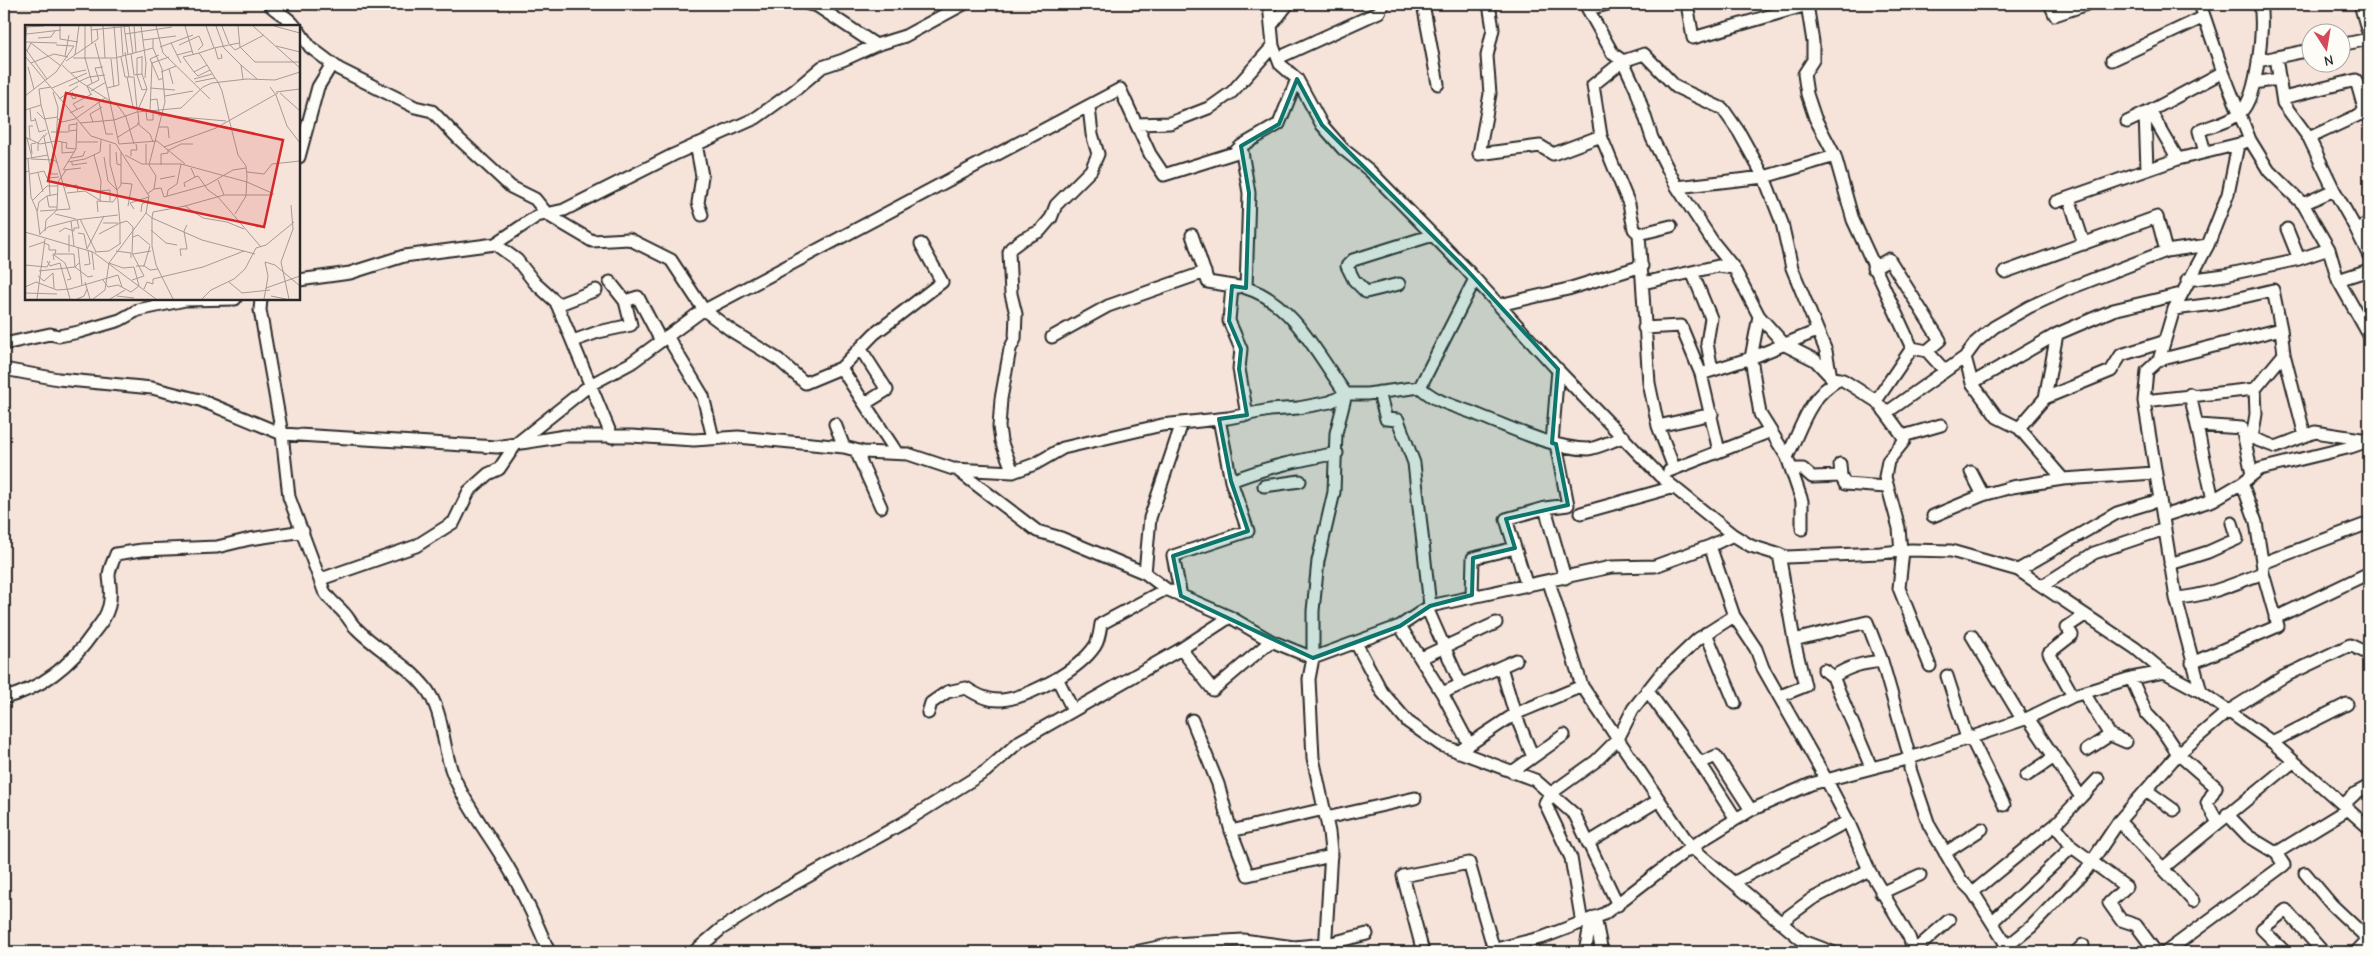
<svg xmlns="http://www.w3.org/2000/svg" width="2373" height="956" font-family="'Comic Neue',sans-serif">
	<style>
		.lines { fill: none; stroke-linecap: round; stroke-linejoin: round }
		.street-casing { stroke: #2b2b2b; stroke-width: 15 }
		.street { stroke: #fdfcf7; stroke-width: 11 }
		.marked { fill: #0f766e; fill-opacity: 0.2; stroke: #0f766e; stroke-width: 4; stroke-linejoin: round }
		.inset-road { fill: none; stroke: #a59a95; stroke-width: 1 }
		.view { fill: #d62828; fill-opacity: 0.15; stroke: #d62828; stroke-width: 2.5 }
		.inset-edge { fill: none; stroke: #2b2b2b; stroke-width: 2.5 }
	</style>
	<rect width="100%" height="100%" fill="#f6e4db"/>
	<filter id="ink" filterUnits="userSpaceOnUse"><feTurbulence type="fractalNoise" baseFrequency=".02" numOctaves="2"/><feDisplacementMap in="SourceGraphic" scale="10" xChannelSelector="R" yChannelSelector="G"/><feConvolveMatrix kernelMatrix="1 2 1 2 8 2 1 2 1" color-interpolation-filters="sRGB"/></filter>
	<g filter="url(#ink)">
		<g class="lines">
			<defs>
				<path id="street" d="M269 4C277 13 288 16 295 26
					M808 4 817 6 876 45 905 36 964 4
					M1269 4 1273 46 1280 64 1297 79 1322 125 1343 149 1369 170 1466 269 1554 366 1660 476 1733 535 1751 546 1787 557 1880 553 1911 550 1951 551 2018 570 2135 648 2164 672 2201 692 2272 742 2369 828
					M1423 4 1438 84
					M1489 4 1493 29 1487 56 1490 94 1479 154 1540 146 1553 154 1601 136
					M1585 4 1613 54 1623 61 1593 85 1601 136 1629 204 1634 229 1639 234 1649 383 1658 426 1674 468
					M1687 4 1693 38 1807 5
					M1807 4 1813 42V60L1804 74 1807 94 1815 118 1835 156 1853 220 1912 348 1927 351 1945 371
					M2050 4 2055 15 2088 4
					M2200 4 2223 72 2250 140 2269 171 2303 204 2329 249 2338 280 2369 335
					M2360 4 2369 36
					M1588 9 1608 4
					M1271 26 1288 4
					M299 31 310 47 339 69 415 107 432 111 458 138 511 187 535 199 548 215 592 241 629 239 671 260 704 310 732 331 779 360 805 383 841 368
					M2340 45 2369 39
					M2276 57 2283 103 2309 138
					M1278 58 1379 12 1383 4
					M2112 60 2204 17
					M2258 61 2310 50
					M1297 79 1279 124 1241 146 1249 193 1246 288C1292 301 1319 357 1346 394L1336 433 1334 492 1318 561 1313 611V658L1309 679 1313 758 1329 832 1331 851 1325 952
					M2254 83 2279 79
					M2283 98 2356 80 2365 112 2369 119
					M2145 114 2147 169
					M2127 122 2150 111
					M1136 124 1170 123 1211 107 1232 92 1273 46
					M696 144 702 176 698 203 702 215
					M2205 152 2199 131C2210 126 2234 120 2241 112 2258 95 2264 27 2260 4
					M299 157 318 87 332 64
					M2178 159 2150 111 2223 72
					M1677 187 1764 177 1835 156
					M2334 190 2309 138 2365 112
					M2069 198 2084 244
					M2056 202 2178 159 2243 143
					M2303 204 2334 190 2356 229 2369 223
					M2356 229 2369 256
					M1639 234 1671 226
					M1192 235 1208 282 1239 287
					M495 244 517 260 535 283 556 302 612 437
					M2299 259 2329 249
					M1873 268 1889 259 1940 340 1927 351
					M1692 272 1711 318 1707 343 1712 370
					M2005 272 2157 217 2166 251
					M299 280 350 273 404 256 495 244 537 216 564 210 673 155 756 118 795 90 822 67 843 60 876 45
					M2187 280 2225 275 2299 259 2287 229
					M2338 280 2369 270
					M1643 283 1718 266 1734 268
					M1399 284 1366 292 1354 280 1347 266 1353 260 1433 235
					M1232 286 1229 321 1241 349 1239 369 1247 415
					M261 299 260 310 282 434 289 497 324 591C330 601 337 605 344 613 349 618 351 624 356 628 377 650 406 663 425 687 446 714 441 750 455 779 469 811 491 837 508 867 524 894 537 923 549 952
					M625 301 638 297 661 341
					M557 305 596 290
					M1499 305 1568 289 1642 266
					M2174 309 2214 304 2273 290 2281 329
					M1759 316 1785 345 1815 360 1831 377 1843 380 1876 401 1886 413
					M1644 328 1681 326 1701 374 1719 451
					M667 336 703 396 713 438
					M1052 337 1108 306 1205 272
					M573 341 598 332 631 325 625 301 610 282
					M4 344 50 334 59 336 79 332 120 320 138 310 185 300 235 299
					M860 348 887 390 866 403
					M1965 357 1972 383 1997 417 2019 428 2063 479
					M2159 360 2281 329 2284 354 2305 436
					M4 369 58 379 152 388 200 400 282 434 497 447 565 436H631L694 440 738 437 844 447 863 452 908 454 953 469 1013 472 1035 464 1063 448 1162 425 1228 418 1270 410 1298 408 1330 402 1346 394H1367L1420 387C1436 403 1457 406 1478 415 1509 427 1554 449 1588 449 1598 448 1613 440 1624 437
					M1701 374 1751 358 1817 331
					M1972 383 2057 334
					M1420 387 1475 279
					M2255 389 2284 354
					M1379 392 1386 419 1398 420 1414 463 1430 606
					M2190 394 2213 500
					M2045 398 2057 334 2113 310 2181 294
					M1876 401 1912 348
					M2144 401 2255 389 2256 414 2252 438 2276 447 2315 432 2368 440
					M835 424 844 447
					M2198 425 2242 428 2252 474
					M1658 426 1712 414
					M2019 428 2045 398 2111 371 2121 355 2163 342
					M1903 436 1941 425
					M1552 443 1558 369
					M856 451 881 507
					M897 453 841 368 874 334 942 282 921 244
					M1787 457C1802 427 1808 396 1840 379
					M1840 464 1841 476 1845 484 1886 487
					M956 469 1037 531 1061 538 1145 573 1166 589 1230 617 1271 641 1313 658 1400 626 1430 606 1611 567 1655 566 1710 546 1733 535
					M1792 469H1803L1812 477 1841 476
					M1669 471 1769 432
					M1013 472 1001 441 999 427 1001 399 1010 349 1015 339 1016 314 1011 294 1009 252 1011 248 1023 239 1040 231 1051 218 1056 205 1091 170 1098 154 1092 134 1089 107
					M1971 472 1983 495
					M1231 481C1266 467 1300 460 1337 453
					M2242 483 2256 522 2263 568
					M1264 486 1300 481
					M1545 508 1565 578
					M1581 513 1674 487
					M1933 516 1983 495 2012 487 2063 479 2155 473
					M2163 516 2213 500 2242 483 2260 469 2351 447 2368 441
					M1802 529V501L1787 457 1760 414 1751 358 1759 316 1734 268 1713 242 1677 187 1652 138 1636 89 1623 61 1644 54 1676 87 1723 109 1739 132 1764 177 1782 223 1792 268 1826 351 1831 377
					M1710 546 1734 616 1756 649 1763 668 1826 779 1848 821 1869 870 1909 937 1914 952
					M1901 551 1899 528 1885 477 1888 461 1904 441 1903 436 1886 413 1965 357 1976 342 1994 327 2029 307 2068 289 2166 251 2208 245
					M1903 551 1899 588 1930 666
					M1779 554 1794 640 1805 686 1780 696
					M2263 563 2369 523
					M2170 564 2208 552 2237 539 2232 523
					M2018 570 2117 513 2160 500
					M1145 573 1150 518 1182 423
					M321 579 416 546 454 522 469 491 488 474 499 469 516 444 590 385 631 363 699 313 1120 89 1150 154 1164 175 1234 153 1241 146
					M1549 582 1582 686 1691 847 1803 941 1832 952
					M1527 586 1506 519 1545 508 1568 505 1556 444
					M2042 586 2094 553 2165 529
					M1472 595 1473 558 1515 548
					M1181 596 1173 556 1248 531 1231 481 1219 419
					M2176 598C2208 596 2234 584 2263 573L2278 626 2192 663
					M1427 608 1461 685
					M2275 618 2369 573
					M1400 626 1442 693 1469 744
					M1706 633 1735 703
					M1972 636 2022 719
					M1794 640 1867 622 1882 661 1910 758V769L1929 825 1961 880 1973 892 2007 946
					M1356 643 1382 692 1408 722 1441 745 1535 780 1575 815 1618 905
					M1181 649 1213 690 1271 641
					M1421 658 1496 623
					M1501 667 1515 714 1533 757
					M1824 670 1833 677 1871 767
					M1947 676 1967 738
					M1833 677C1849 666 1863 663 1882 661
					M1057 678 1073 710
					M2131 678 2147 714 2162 730 2178 754 2216 787 2207 803 2218 823
					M1647 690 1700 763 1736 819
					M2201 692 2176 598 2144 401 2147 371 2159 360 2174 309 2208 245 2228 194 2238 145
					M1442 693 1516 660
					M2084 693 2110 735 2126 742
					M2073 696 2049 653 2072 635 2067 627 2085 615
					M4 698C43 688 72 664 94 632 101 623 106 617 109 606 112 594 110 587 109 576 109 568 114 560 116 554L142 550 217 547 250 539 303 531
					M928 713 931 703 947 692 966 688C977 695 988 701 1002 700 1030 697 1079 670 1095 646 1099 640 1100 631 1101 624L1166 589
					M1192 720 1218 784 1231 831 1324 809
					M1970 736 2004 805
					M2272 742 2347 704
					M2087 750 2110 735
					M1458 752 1515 714 1582 686
					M1700 763 1716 756 1751 810
					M1512 772 1564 735
					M2026 776 2053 758
					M2146 790 2174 810
					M2081 797 2098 779
					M2344 804 2356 793 2369 786
					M1326 818 1415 798
					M2119 821 2193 901
					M1231 831 1248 875 1331 856
					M1588 843 1659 800
					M2072 847 2126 887 2109 903 2121 920 2136 925 2156 952
					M1945 853 1982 829
					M2276 853 2348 809
					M2163 868 2293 762
					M2305 873 2332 905 2368 939
					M1735 882 1848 821
					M1973 892 2055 825 2081 797 2028 718
					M1881 893 1920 875
					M1595 917 1602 952
					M1993 921 2072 847 2055 825
					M1781 922 1812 899 1869 870
					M1582 923 1571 858 1545 803 1550 794 1596 761 1618 739 1633 709 1660 675 1698 639 1734 616
					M1914 951 1949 920
					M694 952 721 929 773 896 903 823 986 771 1020 741 1181 649 1230 617
					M1135 952 1173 944 1243 940 1294 947 1327 944 1367 934
					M1423 952 1403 876 1469 863 1494 950
					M1484 952 1544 937 1604 914 1691 847 1751 810 1811 784 1910 758 2028 718 2073 696 2131 678 2164 672
					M1585 952 1591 920
					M2000 952 2031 927 2086 870 2119 821 2178 754 2227 712 2283 677 2350 645 2369 654
					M2076 952 2083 945
					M2166 952 2284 865 2276 853 2248 836 2227 814
					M2285 952 2262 929 2286 910 2323 952
					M2356 952 2369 938"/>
			</defs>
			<!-- street casing -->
			<use href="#street" class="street-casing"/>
			<!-- street -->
			<use href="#street" class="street"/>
		</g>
	</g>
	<!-- marked area -->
	<path class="marked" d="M1297 79 1322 125 1466 269 1558 369 1552 443 1556 444 1568 505 1506 519 1515 548 1473 558 1472 595 1430 606 1400 626 1313 658 1181 596 1173 556 1248 531 1231 481 1219 419 1247 415 1239 369 1241 349 1229 321 1232 286 1246 288 1249 193 1241 146 1279 124Z"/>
	<!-- overview -->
	<g transform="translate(25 25)">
		<rect width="275" height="275" fill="#f6e4db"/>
		<path class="inset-road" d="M35 1V14L53 17M66 1 67 19M78 1 80 33M89 1 94 60 82 63 94 119M99 1 103 30M104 1 108 29M109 1 111 27M116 1 121 38 120 53M131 1 138 28 185 74M160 1 168 29M181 1 189 23 214 18M191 1 199 23 216 40 218 54M197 1 204 19M213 1 215 22 230 37H275M228 1 275 43M249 1 275 8M2 2 19 1M96 2 98 31M66 5 105 1M2 9 36 5M100 9 147 2M13 13 26 12 30 6M118 15 151 11M0 17 32 18M70 18 82 63M146 18 156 38M0 20 2 1M31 20 49 21M154 20 174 11 178 20 173 25M205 20 210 25 239 10M251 21 275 27M135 22 168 10M0 23 22 54M190 23 193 34 197 33 196 29M2 26 6 18 36 41M100 27 104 52M174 28 189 23M106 29 109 50 117 49 122 64 112 87M50 30 54 1M134 30 125 34 134 55 138 53M152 30 167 26M0 31 66 111 91 119 124 171 121 188 84 238 98 243 109 242 114 261 106 267 93 260 83 262 78 255M40 31 44 10M96 32 100 52H109L112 84M117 32 112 33V50L117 65 122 64M48 33H90L128 23M60 33 67 58M60 34V1M86 34 89 62M41 36 73 14 72 4M6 38 29 29 43 32M37 40 54 56 93 81 101 92 109 119M182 40 169 47 158 32 174 28 182 40 190 53 193 57 197 66 213 130 221 141 222 151 221 171 210 189M216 40 232 54M3 42 9 64M144 44 148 59M136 47 151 41M169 47 173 51 185 45M46 48 61 45M117 49V31M102 52 108 82 112 83M169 54 187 49M170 57 190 53M44 61 64 52 80 50M245 62 251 70 262 101 275 118M27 63 62 48M125 63 150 65M66 66 81 57M251 67 275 64M45 68 48 74 51 73 47 67M255 68 275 86M66 70 62 61 74 55 70 43 78 42M0 71 31 47 49 21M140 71 168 66M34 74 53 61M125 75 132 74 134 87M74 77 81 109H88M5 84 6 96 10 95M52 84 48 79 67 69M0 85 16 80M121 86 122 95H128V87M125 86 127 38 144 32M12 87 19 94 33 92M45 88 59 81M133 90 201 96M10 93 14 107 21 105M33 94 37 97 50 94 80 73M68 97 65 89 77 82M55 98 89 95 112 87 156 83 178 62 187 58 222 54 250 55 275 47M112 98 125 109 128 117M52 99 44 100V106L52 105M134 102H143L144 113M26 107H44M22 108 19 112 24 136M0 112 15 119 31 116 33 83 28 67M93 112 114 99 113 87M2 113 7 133M5 114 4 101H8M32 116 42 118 41 123 51 124M37 117V128L49 127M52 117H73M85 119V139L92 165M94 119 132 116 160 139M121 119V139M139 122 191 103 253 68M144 125 156 119H168M13 126V118L19 110M91 127 92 139 96 140M96 127V160L92 165 95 198 102 196 108 202 107 228 119 251 107 255M7 129 6 119 11 118M69 130 76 156 75 175M100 130 117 139H156L222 157 249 169M106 131V125H112L111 119M79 132 83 156 92 165M46 133 58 131 60 126M0 134 23 130M6 134 29 135 33 138M24 136 26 149H33M43 137 60 134 75 127 76 115M47 137V140L62 138M136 140V129L143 128V124M38 145 51 124 52 97M39 145 56 143M4 146 6 172 12 186M0 147 4 146 3 134M222 147 239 149 247 139 275 136M13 148 18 167M5 149 19 146 22 153 34 152M24 152 25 171M170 152 173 151 183 165 193 172 236 222M135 154 150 151M193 155 199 170M96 158 107 159 103 181M40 162 52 160 53 167M160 162 159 158 170 152 166 143M129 164 136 163 139 172 182 160 208 145 221 143M74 166 85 165V176M42 168 60 166 76 176M122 169 129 164 131 151 124 140 140 77 137 44 128 23V14M142 171 143 165 152 159 156 139M7 176 22 161H33M160 181 199 170H248M32 182H24L22 171 33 169M109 184 105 178 124 172M15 186 45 184 16 80 14 64 26 62M73 187 72 176 88 177 93 170M116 187 117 179 124 175M121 188 127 193V221L131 240 148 274M30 189 51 194M55 194 71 227M46 196 49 221M78 198H93M219 204 202 197 178 193 160 181 128 187 127 193 177 215 230 229M126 205 141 218 152 220M20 206 21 195 32 185 33 157 41 145M0 207 68 227 131 274M34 207 40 203 49 206V203H54L52 195M53 208 59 209 62 224 79 191M15 209 23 202 50 195 93 190M74 209 95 198V219M15 210 12 187 14 177 22 171M44 210V227M108 212 113 210 125 220M19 218 24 220V225H31L30 229M4 222 19 217M53 222 57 260M91 226 106 228V233M67 227 69 245M70 227 84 226 96 218M108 229 126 226M29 230 40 238 46 254 42 255M156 231 155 224H162L159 206 162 200M29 235 28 229H49L50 242 63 252 68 251M22 236 25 241 35 238 45 274M0 240 22 242 25 236M59 240 65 239 63 225M118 240 125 245 133 244M111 241H119L125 221M14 246 50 242 54 238M13 251 19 256 28 248 29 263M60 257 65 274M204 257 217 268 245 265M0 262 11 257 32 265 45 264 93 250 97 262M119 264 122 257 128 259V254L178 242 219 226M241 264 243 251 240 237 250 240 275 261M0 268 32 269M92 271 109 273M246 271 261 274M12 274 20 214M52 274 59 271 62 264M68 274 80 265 84 238M85 274 100 265M177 274 186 265 209 254 220 244 231 223 241 220 269 197M239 274 241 263 275 251M264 274 256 237 268 204 266 180"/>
		<path class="view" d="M41 68 258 115 239 202 23 156Z"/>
		<rect width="275" height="275" class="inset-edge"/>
	</g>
	<!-- margin -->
	<rect width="2373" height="956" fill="none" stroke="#fdfcf7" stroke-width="20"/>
	<rect x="10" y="10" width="2353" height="936" fill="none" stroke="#2b2b2b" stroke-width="2" filter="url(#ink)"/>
	<!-- north arrow -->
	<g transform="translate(2326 48) rotate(168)"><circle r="24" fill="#fdfcf7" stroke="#a9a8a5"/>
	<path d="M0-4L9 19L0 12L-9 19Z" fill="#d1495b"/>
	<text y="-8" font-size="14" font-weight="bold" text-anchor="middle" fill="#2b2b2b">N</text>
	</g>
</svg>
